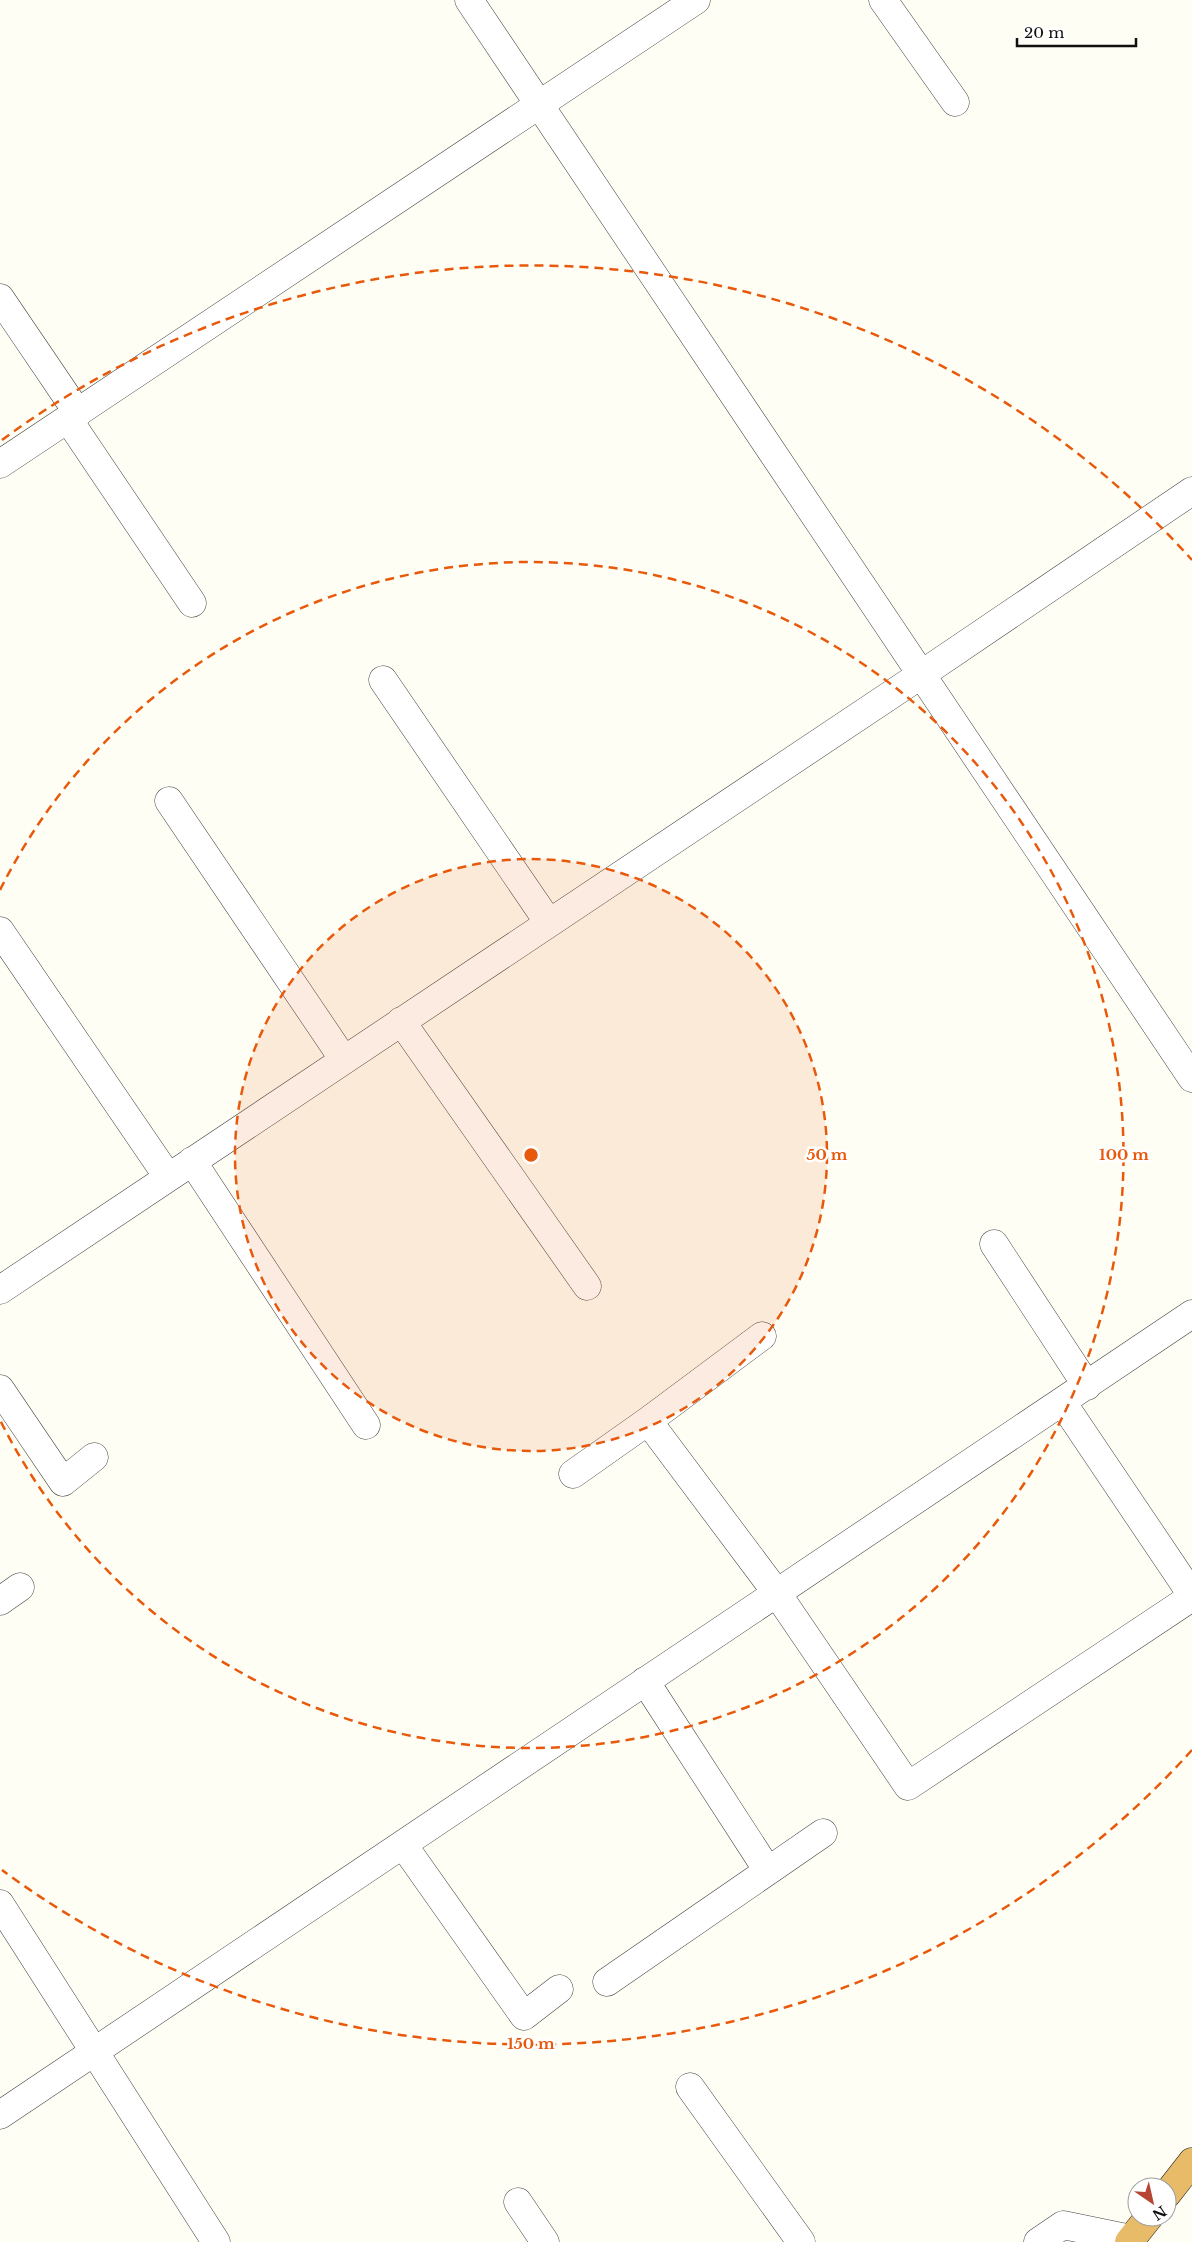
<svg xmlns="http://www.w3.org/2000/svg" width="1192" height="2242" font-family="'Libre Baskerville',serif">
	<style>
		.lines { fill: none; stroke-linecap: round; stroke-linejoin: round }
		.minor-casing { stroke: #434343; stroke-width: 29 }
		.highway-casing { stroke: #212121; stroke-width: 29 }
		.minor { stroke: #fff; stroke-width: 28 }
		.highway { stroke: #e8bb68; stroke-width: 28 }
		.ring { fill: none; stroke: #e8590c; stroke-width: 2.5; stroke-dasharray: 9 6 }
		.centre { fill: #e8590c; stroke: #fff; stroke-width: 2.5 }
		.ring-label { font-size: 15px; text-anchor: middle; font-weight: bold; fill: #e8590c; stroke: #fff; stroke-width: 5; stroke-linejoin: round; paint-order: stroke }
	</style>
	<rect width="100%" height="100%" fill="#fefef4"/>
	<g class="lines">
		<defs>
			<path id="minor" d="M469 0 1192 1078
				M883 0 955 102
				M0 298 78 413
				M68 419 192 603
				M0 464 696 0
				M383 680 549 923
				M169 801 344 1060
				M0 931 168 1177
				M401 1021 587 1286
				M192 1161 366 1425
				M994 1244 1087 1386
				M0 1290 922 674 1192 491
				M0 1389 63 1482 94 1457
				M1062 1402 1192 1595
				M648 1421 776 1592 908 1786 1192 1597
				M573 1474 648 1421 762 1336
				M0 1601 20 1587
				M645 1681 768 1871
				M404 1846 524 2016 559 1989
				M0 1904 216 2242
				M607 1982 823 1833
				M690 2087 801 2242
				M0 2115 1192 1314
				M518 2202 545 2242
				M1038 2242 1063 2225 1131 2239"/>
			<path id="highway" d="M1167 2194 1192 2162
				M1129 2242 1149 2217"/>
		</defs>
		<!-- minor casing -->
		<use href="#minor" class="minor-casing"/>
		<!-- highway casing -->
		<use href="#highway" class="highway-casing"/>
		<!-- minor -->
		<use href="#minor" class="minor"/>
		<!-- highway -->
		<use href="#highway" class="highway"/>
	</g>
	<!-- distance rings -->
	<circle cx="531" cy="1155" r="296" fill="#e8590c" fill-opacity=".12"/>
	<g class="ring">
		<circle cx="531" cy="1155" r="296"/>
		<path d="M0 890A593 593 0 1 1 0 1420"/>
		<path d="M1192 1750A889 889 0 0 1 2 1870M2 440A889 889 0 0 1 1192 560"/>
	</g>
	<circle cx="531" cy="1155" r="8" class="centre"/>
	<g class="ring-label">
		<text x="827" y="1160">50 m</text>
		<text x="1124" y="1160">100 m</text>
		<text x="531" y="2049">150 m</text>
	</g>
	<!-- north arrow -->
	<g transform="translate(1152 2202) rotate(146)"><circle r="24" fill="#ffffff" stroke="#9f9f9f"/>
	<path d="M0-4L9 19L0 12L-9 19Z" fill="#b64533"/>
	<text y="-8" font-size="14" font-weight="bold" text-anchor="middle" fill="#101010">N</text>
	</g>
	<!-- scale -->
	<path d="M1017 38v8h119v-8" fill="none" stroke="#101010" stroke-width="2.5"/>
	<text x="1024" y="38" font-size="15" fill="#101010" stroke="#ffffff" stroke-width="4" paint-order="stroke">20 m</text>
</svg>
